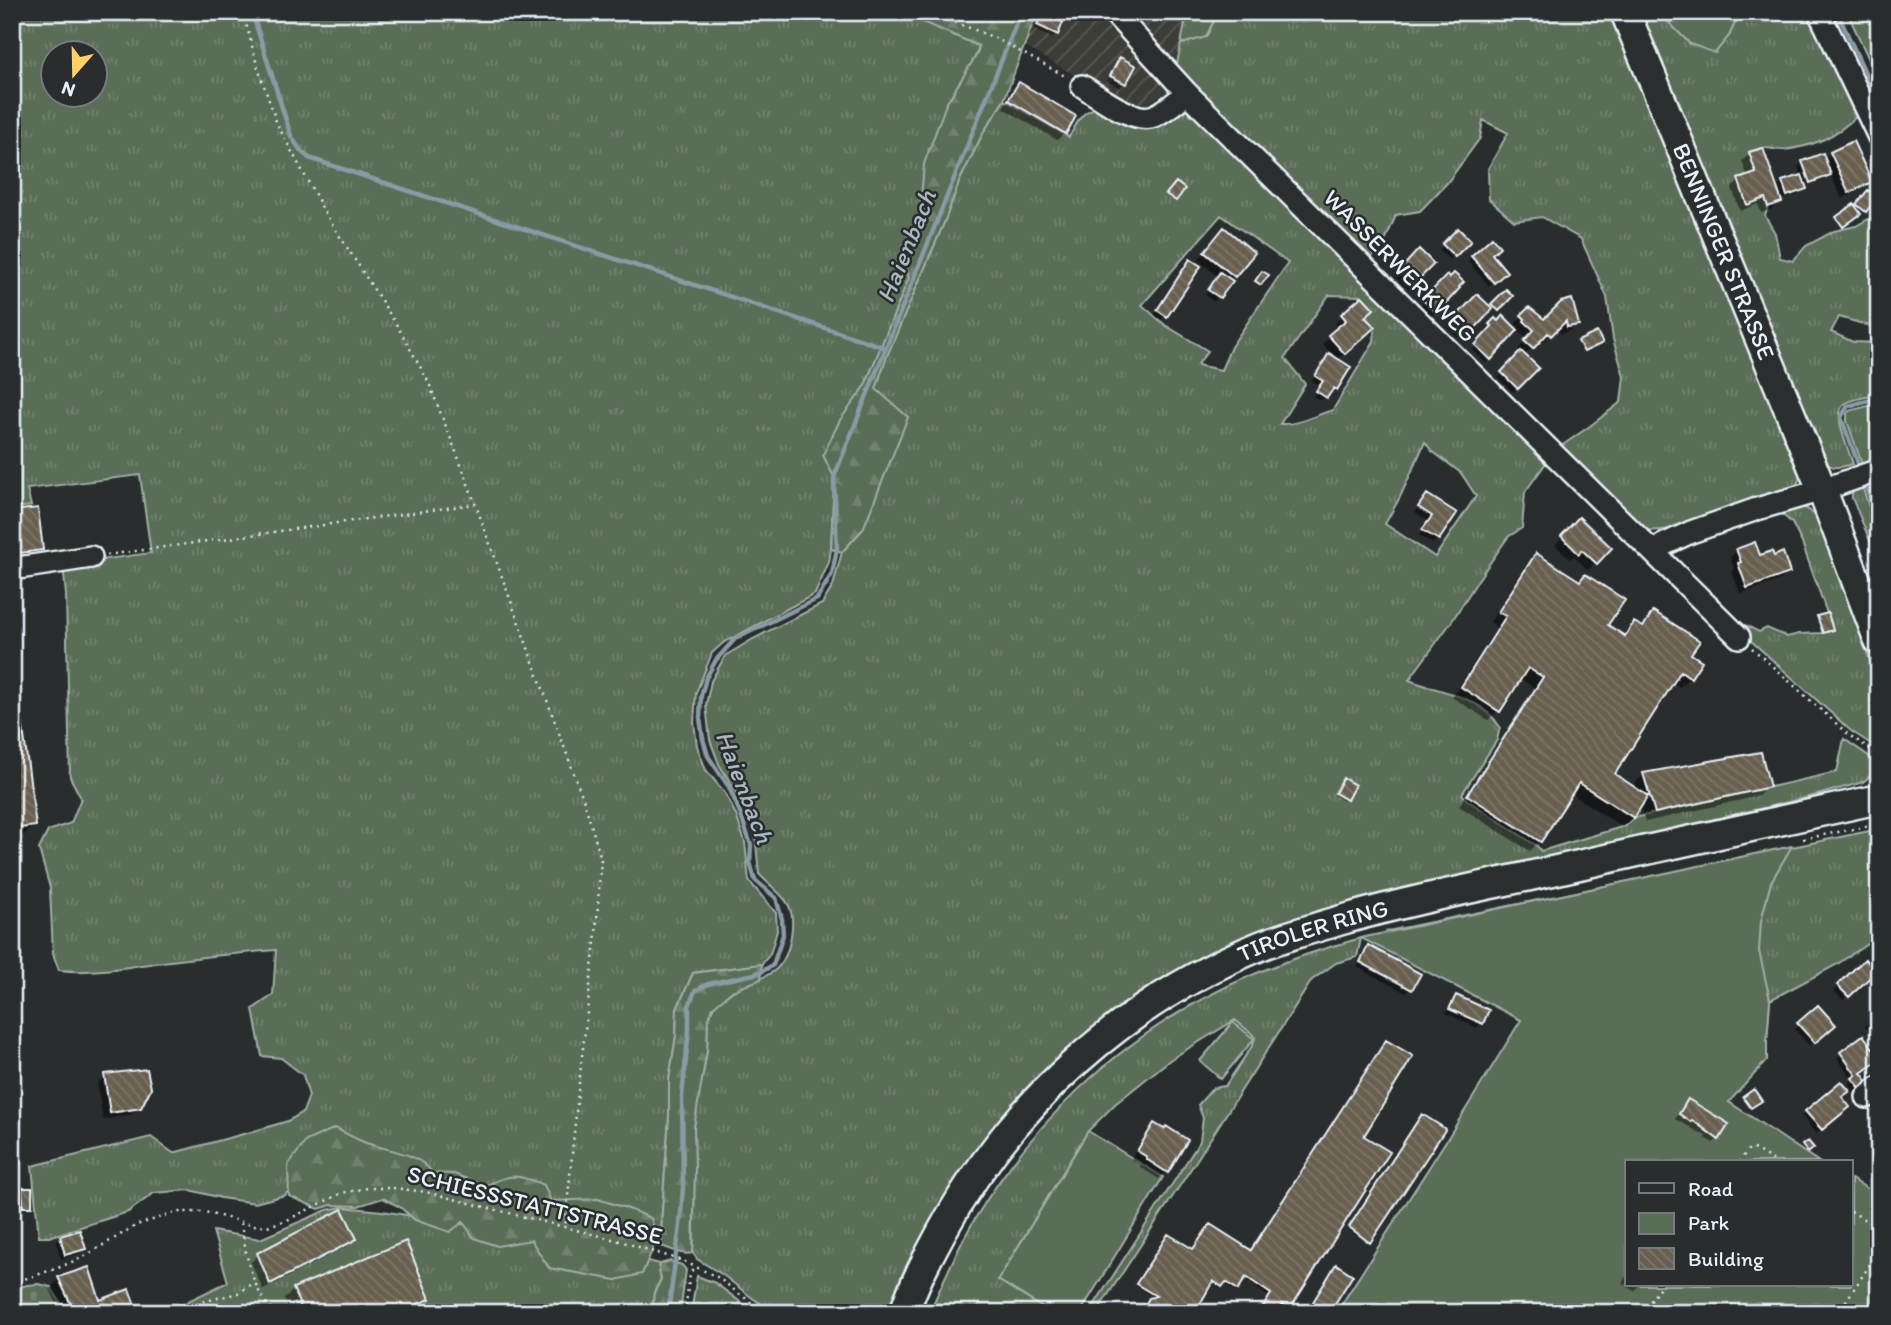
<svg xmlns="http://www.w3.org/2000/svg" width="1891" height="1325" font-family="Itim,sans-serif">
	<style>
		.industrial { fill: url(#industrial-furrows) }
		.grass { fill: url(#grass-tufts); stroke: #a1afa8; stroke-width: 2; fill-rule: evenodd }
		.forest { fill: url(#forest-firs); stroke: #a1afa8; stroke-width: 2 }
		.cemetery { fill: url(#cemetery-stones); stroke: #a1afa8; stroke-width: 2 }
		.park { fill: #5a6d57; stroke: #a1afa8; stroke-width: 2 }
		.shadow { fill: #0007 }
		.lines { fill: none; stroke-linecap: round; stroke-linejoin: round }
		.stream { stroke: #899ca5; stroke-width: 4.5 }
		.building { fill: url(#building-back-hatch); stroke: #e8f1f8; stroke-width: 2 }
		.minor-casing { stroke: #e8f1f8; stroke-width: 26 }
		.major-casing { stroke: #e8f1f8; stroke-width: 33 }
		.path { stroke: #e8f1f8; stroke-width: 2.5; stroke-dasharray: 2 5; stroke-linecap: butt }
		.minor { stroke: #2a2d2e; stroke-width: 21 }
		.major { stroke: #2a2d2e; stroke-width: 28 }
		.labels { text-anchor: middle; stroke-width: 5; stroke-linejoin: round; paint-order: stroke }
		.street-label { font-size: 24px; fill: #e8f1f8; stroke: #2a2d2e }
		.water-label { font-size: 26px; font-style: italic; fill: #a8b9c1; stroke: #2a2d2e }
	</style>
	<defs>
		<pattern id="industrial-furrows" width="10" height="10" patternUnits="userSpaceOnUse" patternTransform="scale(1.75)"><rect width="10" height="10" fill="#3d3c38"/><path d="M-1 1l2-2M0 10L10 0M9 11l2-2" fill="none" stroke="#595956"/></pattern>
		<pattern id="grass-tufts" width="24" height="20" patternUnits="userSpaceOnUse" patternTransform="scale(1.75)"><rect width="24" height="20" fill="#5a6d57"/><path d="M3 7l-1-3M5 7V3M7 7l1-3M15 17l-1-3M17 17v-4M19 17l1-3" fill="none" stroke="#728270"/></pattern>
		<pattern id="forest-firs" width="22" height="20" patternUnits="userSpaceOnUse" patternTransform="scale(1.75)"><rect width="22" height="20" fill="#5a6d57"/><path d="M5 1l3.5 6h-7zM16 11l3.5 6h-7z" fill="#728270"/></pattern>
		<pattern id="cemetery-stones" width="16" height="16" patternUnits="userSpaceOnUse" patternTransform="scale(1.75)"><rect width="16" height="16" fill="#5a6d57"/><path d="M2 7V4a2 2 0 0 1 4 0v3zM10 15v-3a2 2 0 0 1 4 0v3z" fill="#728270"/></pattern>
		<pattern id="building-back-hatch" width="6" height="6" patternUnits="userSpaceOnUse" patternTransform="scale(1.75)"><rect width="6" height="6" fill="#685f50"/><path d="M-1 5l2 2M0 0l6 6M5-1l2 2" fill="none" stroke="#7e766a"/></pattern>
	</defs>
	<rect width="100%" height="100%" fill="#2a2d2e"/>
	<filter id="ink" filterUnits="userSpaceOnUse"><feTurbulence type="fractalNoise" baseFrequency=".0143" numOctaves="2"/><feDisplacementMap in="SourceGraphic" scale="14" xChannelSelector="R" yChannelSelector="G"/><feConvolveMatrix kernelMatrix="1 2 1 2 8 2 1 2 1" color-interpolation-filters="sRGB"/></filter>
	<g filter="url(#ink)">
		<!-- industrial -->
		<path class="industrial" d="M1037 12H1187L1172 89 1147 104 1123 103 1024 46Z"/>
		<!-- grass -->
		<path class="grass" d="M12 12H891L923 22 979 46 920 210V235L905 264 909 278 864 388 855 400 834 477 831 549 829 562 815 594 723 643 712 653 696 693 694 722 697 746 706 770 725 793 736 815 745 842 749 881 776 913 777 931 770 954 762 964 693 973 677 1009 676 1036 669 1080V1117L662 1211 661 1246 617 1230 513 1205 339 1139 285 1195 255 1203 221 1198 190 1190 154 1193 128 1212 49 1237H39L32 1166 151 1137 173 1153 251 1132 288 1121 303 1112 309 1096 303 1075 281 1058 262 1056 253 1009 273 995 276 950C238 953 200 957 162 962 128 967 93 974 59 970L53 954 50 888 39 849 48 831 71 823 81 798 70 777 66 595 63 565 151 553 140 475 27 489 31 506 12 508ZM52 52H94V94H52Z
			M1218 12H1611L1691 203 1798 468C1801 479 1799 484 1790 491 1753 503 1680 535 1643 530L1557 449 1590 426 1621 402 1624 376 1613 339 1607 297 1581 239 1542 217 1514 221 1489 199 1488 169 1508 133 1483 120 1480 138 1447 183 1420 211 1396 215 1385 241 1367 263 1175 74 1181 44 1206 37Z
			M1634 12H1659L1690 44 1729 36 1740 12H1811L1858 115C1836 136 1814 147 1782 150 1776 150 1771 148 1765 148 1760 148 1754 150 1749 152L1756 173 1739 179 1747 204 1765 198 1768 207 1765 216 1775 233 1780 258 1793 261 1806 246 1834 231 1856 226 1870 218C1880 233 1882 245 1876 264L1879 265V325L1870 326 1839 317 1831 332 1853 342 1879 343V394C1869 397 1856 398 1846 403 1830 411 1849 450 1853 464 1840 467 1835 470 1824 462Z
			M1847 12H1879V81Z
			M1004 100 1069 137C1080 118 1080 111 1103 106L1175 110 1186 108 1193 109 1548 460 1525 492 1522 528 1508 537 1478 580 1452 621 1409 680C1442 693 1480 695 1500 727L1497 740 1462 794 1467 800 1537 846 1541 851 1625 826 1634 818 1837 772 1844 739 1879 763V768L1863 782 1821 794 1559 857 1359 902 1075 1047 893 1313H775L751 1297 723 1275 697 1259 693 1253C696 1212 693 1171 694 1129 695 1103 704 1076 707 1050 708 1037 705 1020 713 1008 715 1004 721 1000 725 997 753 972 783 987 791 936 797 900 781 897 759 874L755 833 748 813 719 764 710 740 706 705 711 681 725 656 753 639 822 604 833 586 842 552 863 529 876 389 886 358 944 223 960 180 983 133ZM1221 215 1288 263 1231 347 1221 370 1197 365 1208 351 1165 325 1142 305ZM1329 295 1362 296 1374 309 1365 317 1375 327 1374 341 1333 410C1315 415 1299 425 1280 424L1305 384 1285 358ZM1425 442 1432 451 1461 473 1476 496 1435 557 1385 524 1400 497Z
			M1879 403V460L1862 464 1847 421V414L1849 411Z
			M1862 486 1879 536V562L1852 498C1851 491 1855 488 1862 486Z
			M1799 505 1809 510 1817 517 1879 685V749L1851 731 1739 630 1745 625 1759 632 1767 628 1787 637 1799 634 1823 633 1833 630 1802 543 1792 523 1777 510Z
			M1879 829V936L1836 965 1770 1000 1767 1041V1060L1388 931Z
			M1361 938 1357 957 1336 963 1312 980 1198 1158 1096 1313H1089L1200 1141 1203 1118 1198 1105 1213 1088 1225 1086 1252 1046 1255 1038 1251 1033 1235 1020 1171 1059 1115 1104 1088 1131 998 1280 1051 1313H929C944 1281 957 1248 976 1217 1033 1123 1114 1045 1212 994 1259 969 1310 952 1361 938Z
			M342 1207 382 1211 571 1242 660 1264 659 1270 661 1279 654 1293 652 1313H170L190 1300 228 1282 213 1231 260 1239 327 1210Z
			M697 1276 715 1283 755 1313H691Z"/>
		<!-- forest -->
		<path class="forest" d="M891 12H1037L1004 100 983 133 960 180 944 223 886 358 876 389 908 417 863 529 842 552 831 549 834 477 823 455 840 420 864 388 909 278 905 264 920 235V210L924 164 946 104 977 54 979 46 923 22Z
			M1187 12H1218L1206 37 1181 44Z
			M762 964 761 979 732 991 713 1007 708 1021 707 1050 694 1127 695 1169 693 1253C681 1256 672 1249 661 1246L662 1211 669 1117V1080L676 1036 677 1009 693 973Z
			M335 1128C345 1133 356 1139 366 1143 390 1151 416 1152 433 1173L454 1174 485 1186C511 1173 517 1174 544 1185L551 1201 598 1199 626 1208 651 1218 657 1239 642 1274 616 1280 549 1268 531 1240 497 1246 474 1238 463 1222 450 1232 415 1220 400 1207 383 1198 358 1206 332 1205 319 1209 289 1196 288 1165 306 1141Z
			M670 1261 682 1265 686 1270 680 1313H652L654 1293 661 1279 659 1270 660 1264Z"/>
		<!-- cemetery -->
		<path class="cemetery" d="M39 1284 51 1287 67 1313H12V1289L27 1285Z"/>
		<!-- park -->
		<path class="park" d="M1659 12H1740L1729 36 1715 53 1690 44Z
			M1792 846 1771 882 1761 921 1759 951 1770 1000 1767 1041V1060L1729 1102 1819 1162H1627V1285H1851V1179L1879 1195V1313H1336L1451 1133 1521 1020 1361 938Z
			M1233 1022 1254 1039 1221 1079 1200 1061Z
			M1088 1131 1163 1177 1080 1313H1051L998 1280Z"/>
		<!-- shadow -->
		<path class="shadow" d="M1057 12H1088L1080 23Z
			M1042 15 1057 34 1052 38 1034 30 1038 20Z
			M1121 59 1125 83 1120 88 1107 81 1116 64Z
			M1007 101 1063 134 1057 140 1003 108Z
			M1762 150 1780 202 1772 209 1761 213 1758 204 1740 211 1732 188 1739 180 1748 178 1742 161 1750 154Z
			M1831 153 1870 182 1863 189 1842 199 1830 174 1826 177V175L1802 184 1805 189 1801 193 1783 199 1779 187 1783 183 1802 177 1798 167 1803 163 1824 160Z
			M1458 231 1468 241 1450 260 1439 250Z
			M1217 236 1253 253 1229 281H1230L1214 302 1205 295 1218 277 1198 260Z
			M1492 240 1490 255 1505 271 1489 286 1468 261Z
			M1419 252 1431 264 1408 289 1395 277Z
			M1186 266 1166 316 1161 320 1154 315Z
			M1447 278 1458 288 1432 316 1420 306Z
			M1506 292 1510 296 1496 311 1492 308 1461 340 1447 327 1477 296 1490 308Z
			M1362 298 1365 334 1337 360 1336 389 1331 393 1329 392 1321 401 1313 396 1320 386 1312 381 1325 360 1331 353 1322 344 1339 328 1335 323Z
			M1562 303 1577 324 1569 331 1560 334 1558 326 1543 342 1540 339 1524 356 1536 368 1513 392 1498 378 1522 353 1518 349 1528 339 1518 329 1520 328 1515 324 1529 309 1544 321Z
			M1495 320 1516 330 1486 363 1472 350 1489 332 1486 329Z
			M1879 376V386H1876L1875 380Z
			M1423 500 1455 513 1433 544 1419 535 1428 521 1415 512Z
			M12 513 41 550 31 559 12 562Z
			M1579 519 1609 548 1588 570 1574 556 1570 559 1555 545Z
			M1737 550 1759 557 1788 572 1781 580 1740 594 1732 572 1734 569 1730 557Z
			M1536 555 1606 626 1623 637 1634 624 1641 628 1654 614 1689 654 1690 677 1680 687 1672 682 1612 776 1636 791 1634 784 1644 774 1768 786 1758 796 1645 822 1640 805 1632 817 1622 827 1570 793 1539 841 1530 851 1459 806 1535 688 1519 678 1498 710 1488 720 1452 697 1497 627 1490 622 1526 565Z
			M12 709 34 825 24 835 12 836Z
			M1342 782 1353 786 1344 801 1334 795Z
			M1369 948 1410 989 1406 993 1357 967 1364 952Z
			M1865 962 1874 971 1843 1000 1834 991Z
			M1456 997 1481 1023 1477 1028 1446 1013 1452 1001Z
			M1818 1008 1833 1025 1810 1046 1794 1029Z
			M1879 1014V1045L1865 1026Z
			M1863 1038 1859 1073 1862 1087 1855 1092 1849 1084 1853 1080 1837 1058Z
			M105 1076 140 1107 132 1114 103 1120 97 1083Z
			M1840 1098 1844 1111 1816 1134 1802 1116 1806 1112Z
			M1688 1101 1718 1139 1713 1143 1705 1138 1706 1136 1675 1119Z
			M1420 1118 1370 1242 1369 1243 1348 1230Z
			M1154 1125 1166 1171 1159 1179 1140 1167 1141 1165 1131 1159 1147 1132Z
			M1361 1137 1287 1310 1243 1278 1235 1291 1223 1283 1219 1288 1211 1281 1193 1313H1144V1308L1147 1302 1155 1298 1136 1286 1166 1238 1193 1251 1251 1252Z
			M61 1238 84 1249 80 1253 61 1259 56 1242Z
			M354 1238 347 1246 263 1290 251 1262 258 1255Z
			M1627 1275V1285H1639L1634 1291 1622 1283Z
			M59 1279 99 1302 136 1313H61L50 1289Z
			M294 1289 428 1298 418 1308 407 1313H290L284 1299Z"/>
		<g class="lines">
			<!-- stream -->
			<path class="stream" d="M252 12 291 136 301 151 309 158 886 348
				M1837 12 1879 103
				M1860 469 1841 417 1848 406 1879 398
				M1864 481 1879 523
				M668 1313 680 1225 683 1187 682 1096 689 1030V1006L695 991 708 984 759 973 773 965 783 935 782 919 776 898 755 880 750 862 751 845 739 810 729 787 708 756 703 739 700 718 701 696 706 678 716 660 735 639 817 599 832 574 837 549 834 477 1021 12"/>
		</g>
		<!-- building -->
		<path class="building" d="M1042 13 1063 22 1058 35 1037 25Z
			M1120 57 1136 66 1126 84 1110 76Z
			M1019 82 1076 116 1066 134 1008 100Z
			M1853 141 1872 182 1849 193 1830 152Z
			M1763 148 1782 202 1768 207 1765 198 1747 205 1738 179 1756 173 1749 152Z
			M1823 153 1831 175 1810 183 1802 161Z
			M1802 175 1807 189 1787 196 1782 181Z
			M1176 182 1185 189 1176 201 1166 194Z
			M1868 190 1877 198 1866 212 1856 204Z
			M1854 204 1861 214 1843 227 1836 217Z
			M1224 227 1255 253 1235 277 1204 252Z
			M1458 228 1471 241 1455 257 1442 244Z
			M1492 237 1500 247 1492 254 1507 272 1494 283 1471 256Z
			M1419 249 1434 264 1413 285 1399 271Z
			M1190 259 1201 266 1167 317 1157 310Z
			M1262 271 1269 275 1261 285 1255 281Z
			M1220 272 1233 281 1220 298 1208 290Z
			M1454 273 1464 282 1459 287 1460 288 1437 313 1423 300 1447 275 1449 278Z
			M1506 289 1513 296 1499 311 1491 304Z
			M1477 294 1493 309 1467 337 1451 322Z
			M1362 296 1374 309 1365 317 1375 327 1345 354 1328 335 1346 320 1341 314Z
			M1572 299 1579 325 1567 327 1566 321 1551 336 1548 333 1533 349 1524 341 1534 330 1524 321 1525 319 1521 315 1529 307 1544 319 1561 302Z
			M1503 315 1518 330 1491 360 1475 345 1492 326 1489 324 1495 318 1498 321Z
			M1597 332 1603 343 1584 352 1578 341Z
			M1521 351 1539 368 1518 389 1501 372Z
			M1329 353 1351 367 1337 390 1334 388 1327 398 1316 391 1323 381 1315 376Z
			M1427 494 1457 513 1439 540 1422 530 1432 516 1418 507Z
			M38 508 43 550 12 554V511Z
			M1579 517 1612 548 1597 564 1582 550 1579 554 1561 536Z
			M1755 542 1760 555 1772 551 1774 556 1783 552 1790 573 1747 588 1738 563 1741 562 1736 549Z
			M1536 553 1580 581 1585 574 1625 600 1608 625 1625 636 1634 622 1643 627 1653 611 1700 641 1691 654 1702 661 1691 678 1681 671 1615 774 1648 796 1634 818 1579 783 1541 842 1467 795 1543 677 1528 668 1500 712 1461 687 1506 616 1498 612Z
			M1828 613 1833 630 1823 633 1817 616Z
			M20 706 36 826 12 829V707Z
			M1761 752 1770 787 1655 813 1643 773Z
			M1343 778 1355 785 1347 800 1335 793Z
			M1368 945 1421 974 1412 990 1360 962Z
			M1865 959 1877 971 1849 997 1837 985Z
			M1456 995 1489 1010 1483 1024 1449 1009Z
			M1818 1005 1836 1025 1815 1043 1797 1023Z
			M1879 1012V1028L1871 1017Z
			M1863 1035 1879 1056V1060L1861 1073 1869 1083 1861 1089 1852 1078 1856 1075 1840 1052Z
			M1386 1040 1413 1056 1364 1136 1390 1152 1290 1309 1283 1304 1277 1313H1259L1271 1294 1246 1277 1238 1290 1226 1282 1222 1287 1213 1281 1195 1313H1146L1145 1305 1149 1298 1156 1296 1136 1284 1168 1234 1193 1249 1210 1224 1251 1250Z
			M147 1069 151 1088 141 1108 110 1113 104 1074Z
			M1841 1081 1850 1091 1842 1097 1850 1107 1822 1130 1805 1111Z
			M1754 1089 1762 1101 1751 1108 1743 1097Z
			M1688 1099 1729 1124 1719 1140 1692 1120 1691 1122 1679 1114Z
			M1422 1114 1444 1128 1445 1130 1370 1243 1349 1227Z
			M1154 1123 1164 1129 1166 1126 1188 1140 1168 1173 1146 1159 1147 1157 1137 1151Z
			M1808 1141 1814 1148 1808 1153 1802 1145Z
			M12 1188H22L23 1207 13 1208Z
			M22 1188H32V1207H23Z
			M342 1209 357 1239 270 1284 257 1253Z
			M80 1230 86 1249 65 1255 60 1236Z
			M406 1241 430 1299 396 1313H303L293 1288Z
			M1336 1264 1353 1275 1329 1313H1308L1307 1312Z
			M89 1267 100 1300 129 1289 138 1313H75L58 1277Z"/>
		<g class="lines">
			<defs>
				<path id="minor" d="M1819 12 1879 137
					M1115 14 1187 93 1653 552 1663 545 1691 532 1757 509 1822 490 1879 470
					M1082 86C1100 97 1134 124 1154 116 1166 111 1177 101 1187 93
					M1653 552 1739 637
					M12 569 91 557
					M1867 1097 1879 1087"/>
				<g id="major">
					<path id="s1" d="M1625 12 1822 490 1879 641"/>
					<path id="s2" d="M904 1313C913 1285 927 1259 941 1233 1011 1103 1123 1003 1260 946 1285 936 1312 929 1338 921 1407 901 1478 887 1548 872 1658 847 1768 823 1879 799"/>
				</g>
			</defs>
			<!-- minor casing -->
			<use href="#minor" class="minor-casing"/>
			<!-- major casing -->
			<use href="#major" class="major-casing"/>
			<!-- path -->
			<path class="path" d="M243 12 257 65 277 124 325 213 398 327 428 381 460 462 585 804 601 859 596 933 578 1092 565 1228
				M929 12 995 38 1065 76
				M107 555 475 504
				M1752 648 1849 735 1879 755
				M1803 839 1879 824
				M1739 1162 1747 1151 1750 1148 1756 1150 1776 1162
				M1851 1211 1879 1229
				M241 1223C246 1255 251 1288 274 1313
				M12 1283 58 1268 83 1257 137 1225 177 1212H205L253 1225 267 1226 285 1221 342 1193 368 1188H393L426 1192 489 1208 620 1241 683 1261 717 1277 765 1313
				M186 1313 198 1303 238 1293 254 1283
				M685 1313 689 1279 694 1265
				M1643 1313 1661 1285
				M1838 1313 1879 1251"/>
			<!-- minor -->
			<use href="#minor" class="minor"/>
			<!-- major -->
			<use href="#major" class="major"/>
		</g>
	</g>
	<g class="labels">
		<!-- street labels -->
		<g class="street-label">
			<text dy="8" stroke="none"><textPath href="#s1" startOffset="259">BENNINGER STRASSE</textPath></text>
			<text transform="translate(1400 266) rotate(45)" y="8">WASSERWERKWEG</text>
			<text dy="8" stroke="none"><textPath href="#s2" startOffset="581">TIROLER RING</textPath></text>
			<text transform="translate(535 1205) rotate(14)" y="8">SCHIESSSTATTSTRASSE</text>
		</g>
		<!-- water labels -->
		<g class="water-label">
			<text transform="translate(906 246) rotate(-68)" y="9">Haienbach</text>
			<text transform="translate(745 787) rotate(69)" y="9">Haienbach</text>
		</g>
	</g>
	<!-- margin -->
	<rect width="1891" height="1325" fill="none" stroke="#2a2d2e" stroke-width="42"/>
	<rect x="21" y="21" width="1849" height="1283" fill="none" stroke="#e8f1f8" stroke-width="2.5" filter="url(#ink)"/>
	<!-- legend -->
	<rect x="1625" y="1160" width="228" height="126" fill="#2a2d2e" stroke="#767b7f" stroke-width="2"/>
	<rect x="1639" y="1183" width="35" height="10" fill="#2a2d2e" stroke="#767b7f" stroke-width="2"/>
	<text x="1688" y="1196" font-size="21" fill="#e8f1f8">Road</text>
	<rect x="1639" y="1213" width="35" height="21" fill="#5a6d57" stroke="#767b7f" stroke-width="2"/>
	<text x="1688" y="1230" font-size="21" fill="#e8f1f8">Park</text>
	<rect x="1639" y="1248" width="35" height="21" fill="url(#building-back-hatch)" stroke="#767b7f" stroke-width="2"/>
	<text x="1688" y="1266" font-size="21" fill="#e8f1f8">Building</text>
	<!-- north arrow -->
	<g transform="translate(74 74) rotate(200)"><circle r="33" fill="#2a2d2e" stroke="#767b7f" stroke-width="2"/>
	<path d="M0-5L12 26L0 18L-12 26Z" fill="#ffd166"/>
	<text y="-10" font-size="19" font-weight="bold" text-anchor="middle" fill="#e8f1f8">N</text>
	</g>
</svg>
